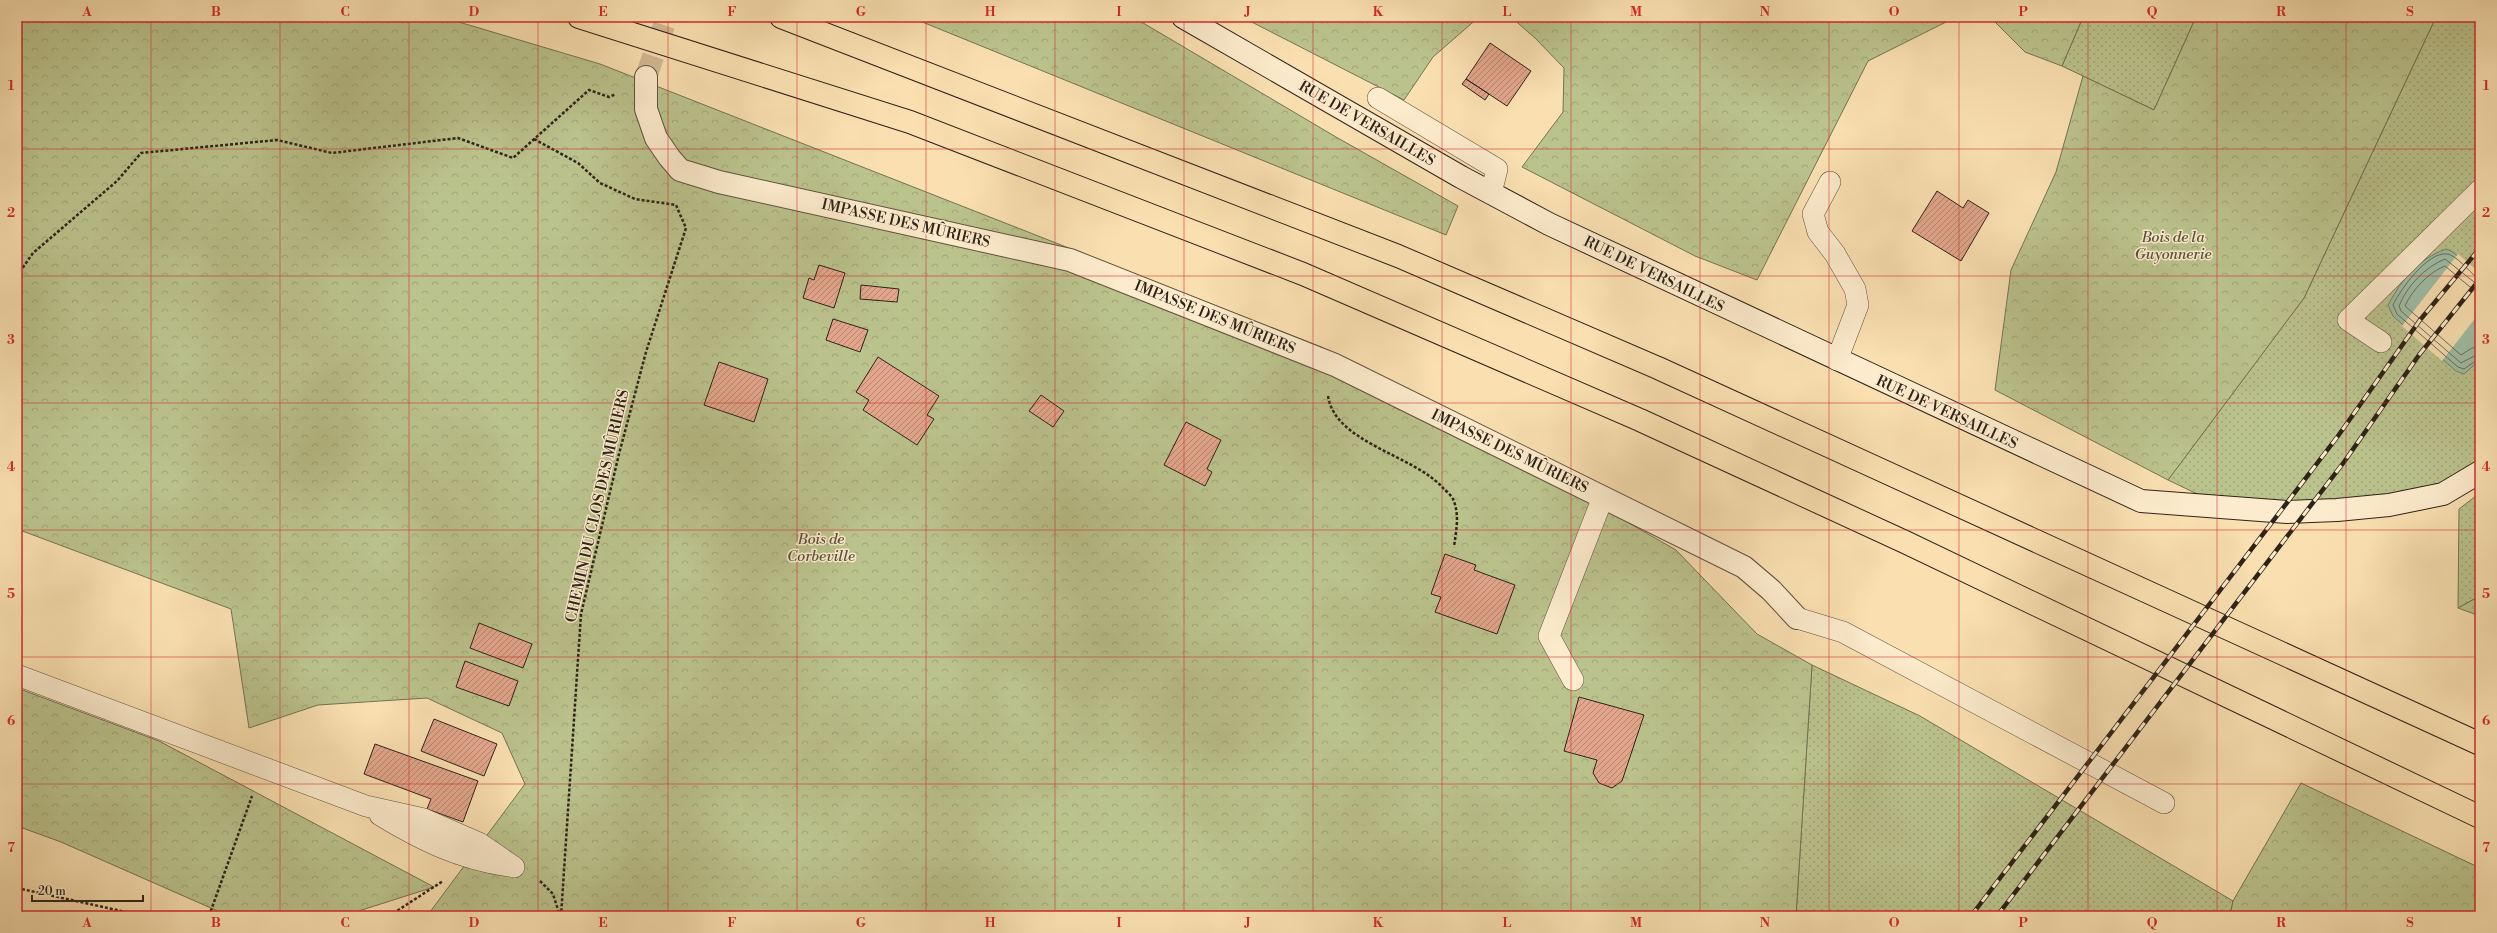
<svg xmlns="http://www.w3.org/2000/svg" width="2497" height="933" font-family="'Libre Bodoni',serif">
	<style>
		.grass { fill: url(#grass-dots); stroke: #747353 }
		.forest { fill: url(#forest-crowns); stroke: #747353 }
		.water { fill: #9fbea6; stroke: #72806e }
		.pier { fill: #fae0b1 }
		.lines { fill: none; stroke-linecap: round; stroke-linejoin: round }
		.shore { stroke: #667060; stroke-width: 1 }
		.building { fill: url(#building-hatch); stroke: #2e2319 }
		.street-tunnel { stroke: #d1ba93; stroke-width: 22; stroke-dasharray: 22 11; stroke-linecap: butt }
		.lane-casing { stroke: #61523f; stroke-width: 22 }
		.street-casing { stroke: #61523f; stroke-width: 24 }
		.secondary-casing { stroke: #2e2319; stroke-width: 24 }
		.highway-casing { stroke: #2e2319; stroke-width: 24 }
		.path { stroke: #2e2319; stroke-width: 2.5; stroke-dasharray: 3 2; stroke-linecap: butt }
		.lane { stroke: #fcebcc; stroke-width: 21 }
		.street { stroke: #fcebcc; stroke-width: 22 }
		.secondary { stroke: #fcebcc; stroke-width: 22 }
		.highway { stroke: #fae0b1; stroke-width: 22 }
		.rail-casing { stroke: #2e2319; stroke-width: 4.5 }
		.rail { stroke: #fcebcc; stroke-width: 3; stroke-dasharray: 9; stroke-linecap: butt }
		.grid { fill: none; stroke: #d62828; stroke-width: 1; stroke-opacity: 0.55 }
		.labels { text-anchor: middle; stroke-width: 3; stroke-linejoin: round; paint-order: stroke }
		.street-label { font-size: 15px; fill: #2e2319; stroke: #fcebcc }
		.park-label { font-size: 15px; font-style: italic; fill: #58533c; stroke: #fcebcc }
		.neatline { fill: none; stroke: #d62828; stroke-width: 1.5 }
		.grid-label { font-size: 13px; text-anchor: middle; font-weight: bold; fill: #d62828 }
	</style>
	<defs>
		<pattern id="grass-dots" width="8" height="8" patternUnits="userSpaceOnUse"><rect width="8" height="8" fill="#bbc38d"/><path d="M2 2h.1M6 6h.1" fill="none" stroke="#a1a779" stroke-width="1.8" stroke-linecap="round"/></pattern>
		<pattern id="forest-crowns" width="20" height="18" patternUnits="userSpaceOnUse"><rect width="20" height="18" fill="#bbc38d"/><path d="M2 6a3 3 0 1 1 6 0M12 15a3 3 0 1 1 6 0" fill="none" stroke="#a1a779"/></pattern>
		<pattern id="building-hatch" width="6" height="6" patternUnits="userSpaceOnUse"><rect width="6" height="6" fill="#e3a68c"/><path d="M-1 1l2-2M0 6l6-6M5 7l2-2" fill="none" stroke="#b88772"/></pattern>
	</defs>
	<rect width="100%" height="100%" fill="#fae0b1"/>
	<filter id="stains"><feTurbulence type="fractalNoise" baseFrequency=".005" numOctaves="4"/><feColorMatrix values="0 0 0 0 .2 0 0 0 0 .09 0 0 0 0 .02 0 0 0 .5 -.17"/></filter>
	<radialGradient id="worn" r=".72"><stop offset=".6" stop-color="#630" stop-opacity="0"/><stop offset="1" stop-color="#630" stop-opacity=".3"/></radialGradient>
	<!-- grass -->
	<path class="grass" d="M2083 17H2196L2154 110 2062 66Z
		M2436 17H2480V467L2442 487 2379 502H2214L2168 480 2304 298Z
		M2480 493V596L2458 608 2459 509Z
		M1812 665 1920 716 2233 901 2230 916H1931L1926 913 1913 916H1796Z"/>
	<!-- forest -->
	<path class="forest" d="M17 17H442L600 64 1321 347 1676 550 1757 634 1812 665 1796 916H427L525 784 502 733 427 698 318 705 249 728 231 609 17 529Z
		M910 17H1133L1336 137 1458 206 1446 235Z
		M1242 17H1479L1433 57 1404 100Z
		M1511 17H1956L1868 61 1757 280 1695 256 1522 167 1563 112 1564 68 1535 38Z
		M1990 17H2083L2062 66 2025 52Z
		M2196 17H2436L2304 298 2168 480 1995 390 2011 270 2056 172 2083 76 2154 110Z
		M2480 596V616L2458 608Z
		M17 688 159 741 434 887 343 916H229L61 842 17 826Z
		M2301 783 2480 868V916H2230L2233 901Z"/>
	<!-- water -->
	<path class="water" d="M2446 249 2453 252 2480 276V360L2464 374 2456 371 2393 316 2388 305C2403 278 2417 260 2446 249Z"/>
	<!-- pier -->
	<path class="pier" d="M2458 254 2480 273V312L2442 361 2402 326Z"/>
	<g class="lines">
		<!-- shore -->
		<path class="shore" d="M2480 278 2476 277C2469 271 2456 255 2447 254 2428 251 2400 290 2393 305L2397 314 2458 367 2464 369 2480 358
			M2480 283 2474 282 2445 259C2425 267 2407 286 2399 306L2401 311 2461 363 2480 353
			M2480 289 2470 287 2445 266C2429 272 2412 290 2405 306L2461 355 2472 348 2480 347"/>
	</g>
	<!-- building -->
	<path class="building" d="M1490 43 1531 71 1507 106 1466 79Z
		M1466 79 1489 94 1485 100 1462 84Z
		M1937 191 1963 208 1968 200 1989 213 1961 261 1912 231Z
		M819 265 845 273 834 308 803 298 809 278 814 280Z
		M861 285 899 289 897 302 860 299Z
		M833 319 868 330 860 352 826 340Z
		M878 357 939 396 927 415 934 419 917 445 863 410 869 400 856 392Z
		M719 362 768 379 754 422 704 405Z
		M1041 395 1064 411 1053 427 1029 411Z
		M1186 422 1221 440 1207 469 1212 472 1205 486 1164 465Z
		M1445 554 1476 565 1474 570 1515 585 1497 634 1435 612 1441 597 1431 594Z
		M479 623 532 644 523 668 470 648Z
		M465 661 518 681 509 706 456 687Z
		M1579 697 1644 715 1622 781 1612 788 1599 783 1593 773 1597 760 1564 751Z
		M434 719 497 744 484 776 421 751Z
		M375 744 478 781 463 822 427 809 431 799 364 774Z"/>
	<g class="lines">
		<!-- street-tunnel -->
		<path class="street-tunnel" d="M646 77 667 17"/>
		<defs>
			<path id="lane" d="M1378 98 1497 169 1491 193
				M1830 182 1813 214 1818 232 1835 254 1855 289 1858 305 1837 360
				M2381 342 2348 320 2480 190
				M1797 618 1843 632 2164 803
				M17 675 366 806 424 819 479 843 514 867
				M1573 680 1549 636 1603 497
				M380 815C423 841 458 858 508 866"/>
			<path id="street" d="M646 77V109L656 138 669 157 680 170 719 182 1070 260 1335 365 1744 567 1771 590 1797 618"/>
			<path id="secondary" d="M1183 17 1461 177 1549 224 2141 501 2287 512 2337 510 2389 505 2443 494 2480 472"/>
			<path id="highway" d="M579 17 910 122 1303 274 1640 420 1905 542 2480 817
				M781 17 1398 256 1658 368 2480 744"/>
		</defs>
		<!-- lane casing -->
		<use href="#lane" class="lane-casing"/>
		<!-- street casing -->
		<use href="#street" class="street-casing"/>
		<!-- secondary casing -->
		<use href="#secondary" class="secondary-casing"/>
		<!-- highway casing -->
		<use href="#highway" class="highway-casing"/>
		<!-- path -->
		<path class="path" d="M534 139 578 163 600 183 635 199 676 205 686 228 646 352 619 454 581 614 561 916
			M17 276 33 253 117 181 141 153 277 140 332 153 458 138 513 158 589 90 609 97 616 94
			M1328 396C1335 443 1414 455 1443 488 1446 491 1451 495 1453 499 1460 515 1456 531 1454 547
			M540 881 553 894 560 916
			M17 888 144 916
			M209 916 252 796
			M389 916 443 881"/>
		<!-- lane -->
		<use href="#lane" class="lane"/>
		<!-- street -->
		<use href="#street" class="street"/>
		<!-- secondary -->
		<use href="#secondary" class="secondary"/>
		<!-- highway -->
		<use href="#highway" class="highway"/>
		<defs>
			<path id="rail" d="M1971 916 2338 436 2420 320 2480 248
				M1997 916 2344 462 2419 355 2480 279"/>
		</defs>
		<!-- rail casing -->
		<use href="#rail" class="rail-casing"/>
		<!-- rail -->
		<use href="#rail" class="rail"/>
	</g>
	<!-- grid -->
	<path class="grid" d="M151 17V916M280 17V916M409 17V916M538 17V916M668 17V916M797 17V916M926 17V916M1055 17V916M1184 17V916M1313 17V916M1442 17V916M1571 17V916M1700 17V916M1829 17V916M1959 17V916M2088 17V916M2217 17V916M2346 17V916M17 149H2480M17 276H2480M17 403H2480M17 530H2480M17 657H2480M17 784H2480"/>
	<g class="labels">
		<!-- street labels -->
		<g class="street-label">
			<text transform="translate(1367 123) rotate(30)" y="5">RUE DE VERSAILLES</text>
			<text transform="translate(906 223) rotate(13)" y="5">IMPASSE DES MÛRIERS</text>
			<text transform="translate(1654 274) rotate(26)" y="5">RUE DE VERSAILLES</text>
			<text transform="translate(1215 317) rotate(22)" y="5">IMPASSE DES MÛRIERS</text>
			<text transform="translate(1947 412) rotate(25)" y="5">RUE DE VERSAILLES</text>
			<text transform="translate(1510 451) rotate(26)" y="5">IMPASSE DES MÛRIERS</text>
			<text transform="translate(597 506) rotate(-77)" y="5">CHEMIN DU CLOS DES MÛRIERS</text>
		</g>
		<!-- park labels -->
		<g class="park-label">
			<text x="2173" y="242">Bois de la<tspan x="2173" dy="17">Guyonnerie</tspan></text>
			<text x="821" y="544">Bois de<tspan x="821" dy="17">Corbeville</tspan></text>
		</g>
	</g>
	<!-- margin -->
	<rect width="2497" height="933" fill="none" stroke="#fae0b1" stroke-width="44"/>
	<!-- scale -->
	<path d="M32 895v6h111v-6" fill="none" stroke="#2e2319" stroke-width="2"/>
	<text x="38" y="895" font-size="12" fill="#2e2319" stroke="#fcebcc" stroke-width="3" paint-order="stroke">20 m</text>
	<rect x="22" y="22" width="2453" height="889" class="neatline"/>
	<g class="grid-label">
		<text x="87" y="16">A</text>
		<text x="216" y="16">B</text>
		<text x="345" y="16">C</text>
		<text x="474" y="16">D</text>
		<text x="603" y="16">E</text>
		<text x="732" y="16">F</text>
		<text x="861" y="16">G</text>
		<text x="990" y="16">H</text>
		<text x="1119" y="16">I</text>
		<text x="1248" y="16">J</text>
		<text x="1378" y="16">K</text>
		<text x="1507" y="16">L</text>
		<text x="1636" y="16">M</text>
		<text x="1765" y="16">N</text>
		<text x="1894" y="16">O</text>
		<text x="2023" y="16">P</text>
		<text x="2152" y="16">Q</text>
		<text x="2281" y="16">R</text>
		<text x="2410" y="16">S</text>
		<text x="11" y="90">1</text>
		<text x="2486" y="90">1</text>
		<text x="11" y="217">2</text>
		<text x="2486" y="217">2</text>
		<text x="11" y="344">3</text>
		<text x="2486" y="344">3</text>
		<text x="11" y="471">4</text>
		<text x="2486" y="471">4</text>
		<text x="11" y="598">5</text>
		<text x="2486" y="598">5</text>
		<text x="11" y="725">6</text>
		<text x="2486" y="725">6</text>
		<text x="11" y="852">7</text>
		<text x="2486" y="852">7</text>
		<text x="87" y="927">A</text>
		<text x="216" y="927">B</text>
		<text x="345" y="927">C</text>
		<text x="474" y="927">D</text>
		<text x="603" y="927">E</text>
		<text x="732" y="927">F</text>
		<text x="861" y="927">G</text>
		<text x="990" y="927">H</text>
		<text x="1119" y="927">I</text>
		<text x="1248" y="927">J</text>
		<text x="1378" y="927">K</text>
		<text x="1507" y="927">L</text>
		<text x="1636" y="927">M</text>
		<text x="1765" y="927">N</text>
		<text x="1894" y="927">O</text>
		<text x="2023" y="927">P</text>
		<text x="2152" y="927">Q</text>
		<text x="2281" y="927">R</text>
		<text x="2410" y="927">S</text>
	</g>
	<rect width="100%" height="100%" filter="url(#stains)"/>
	<rect width="100%" height="100%" fill="url(#worn)"/>
</svg>
